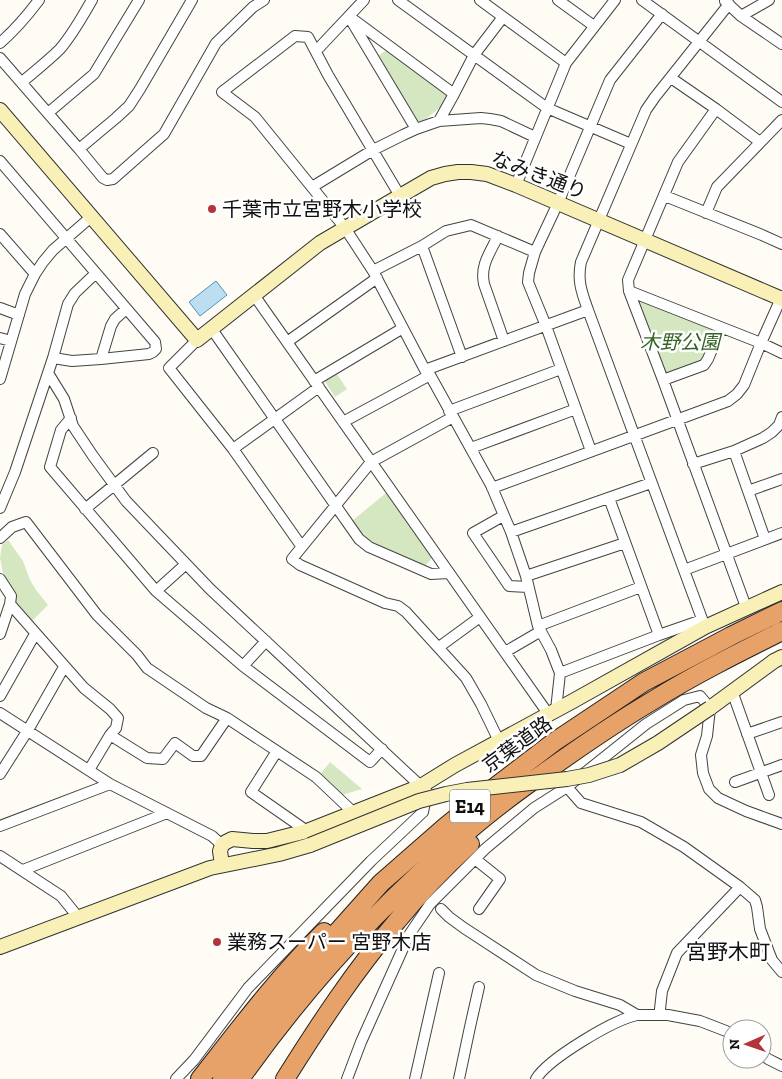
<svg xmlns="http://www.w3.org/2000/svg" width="782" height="1079" font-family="'Zilla Slab','Noto Sans JP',serif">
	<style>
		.green { fill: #d4e7c0 }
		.water { fill: #bddef1; stroke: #4b93c2 }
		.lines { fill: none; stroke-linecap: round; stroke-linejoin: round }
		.street-casing { stroke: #434343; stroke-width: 12 }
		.secondary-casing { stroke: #323232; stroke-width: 16 }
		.highway-casing { stroke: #212121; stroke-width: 20 }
		.street { stroke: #fff; stroke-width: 10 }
		.secondary { stroke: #f8f0b6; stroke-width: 14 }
		.highway { stroke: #e7a269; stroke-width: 18 }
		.secondary-bridge-casing { stroke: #323232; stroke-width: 16; stroke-linecap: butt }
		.secondary-bridge { stroke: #f8f0b6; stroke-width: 14 }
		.poi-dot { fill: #b5343b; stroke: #fff; stroke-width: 2 }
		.labels { text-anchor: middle; stroke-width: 5; stroke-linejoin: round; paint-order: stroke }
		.shield { fill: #fff; stroke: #585858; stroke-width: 1 }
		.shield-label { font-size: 19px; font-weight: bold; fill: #101010 }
		.street-label { font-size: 20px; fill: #101010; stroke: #fff }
		.poi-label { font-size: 20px; fill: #101010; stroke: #fff; text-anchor: start }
		.park-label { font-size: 20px; font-style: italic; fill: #336325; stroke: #fff }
		.neighbourhood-label { font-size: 21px; fill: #101010; stroke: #fff }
	</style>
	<rect width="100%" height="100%" fill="#fefcf5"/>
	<!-- green -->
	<path class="green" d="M388 49 450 93 451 99 423 121H417L378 56Z
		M644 299 716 327 706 360 669 374 662 371 638 305Z
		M336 373 347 389 335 397 324 380Z
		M386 493 432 558 424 567 367 539 352 521Z
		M8 540 23 561 30 580 36 590 48 605 30 623 18 609 3 574 0 558 2 545Z
		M330 762 362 789 342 795 319 776Z"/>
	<!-- water -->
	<path class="water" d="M216 281 227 295 200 316 189 302Z"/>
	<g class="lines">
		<defs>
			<path id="street" d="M398 0 547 108 631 144
				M480 0 566 63
				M558 0 594 26
				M642 0 782 102
				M725 1 741 16 782 44
				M741 16 769 0
				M349 17 416 129
				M354 20 454 94
				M0 43C15 30 27 16 39 0
				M316 51 364 0
				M0 58 79 149 103 178 107 180 113 179 164 134 216 43 253 7 264 0
				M671 78 716 109 760 142
				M22 82C35 71 48 61 60 49 73 34 82 17 92 0
				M716 109 678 162 628 280 629 291 663 380 746 607
				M48 113 94 74 139 0
				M439 121 454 94 474 55 503 17
				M79 149 116 118 129 106 140 89 192 0
				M0 161 155 342 156 349 153 352 149 354 101 359 72 361 53 358
				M516 185 566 63 615 0
				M312 187 373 150 403 135 416 129 439 121 481 118 490 119 501 121 535 137
				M400 196 328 75 308 37 295 36 222 92 255 117 345 228 373 271 425 370 430 375 491 485 511 532 526 576 538 626 551 650 560 673 556 710
				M665 196 762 235 782 244
				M706 213 717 187 782 120
				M0 234 35 274
				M498 236C490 253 480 265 484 284L504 341
				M422 246 462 357
				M373 271 422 246 446 231 471 225 535 252
				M629 291 761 343 782 353
				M254 295 549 715
				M0 308 19 315
				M211 328 359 539 369 547 431 574 449 573
				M0 338 11 341
				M197 340 169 368 233 449 302 547
				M287 342 377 278
				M101 359 111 326 115 319 126 309
				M425 370 588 310
				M48 373 64 399 73 426 93 456 126 501 210 589 427 792 423 812 371 861 248 988 194 1060 176 1079
				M0 379 25 294 35 274 43 262 53 250 91 217
				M663 380 704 365 708 359 721 328
				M314 381 403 328
				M449 411 561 369
				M453 417 371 462 292 559 300 565 385 603 398 606 406 612 466 678 481 704 499 741
				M71 418 61 430 50 467 156 591 186 564
				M343 422 430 375
				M471 448 576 409
				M233 449 319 387
				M591 451 546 326 528 282 529 273 535 252 558 203 610 80 662 14
				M734 451 765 539
				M693 464 734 451 763 438 772 432 779 425 782 417
				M492 488 728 401 737 394 744 385 761 343 782 296
				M748 491 782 479
				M609 498 659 635
				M0 508 15 472 53 358 68 304 75 293 96 273
				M85 509 153 453
				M503 516 473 533 509 586 528 587
				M511 532 651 483
				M0 538 12 527 26 522 97 615 137 655 147 668 206 708 227 718 316 777 354 813
				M684 570 782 533
				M526 576 625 543
				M0 579 11 596 10 604 0 634
				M156 591 243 666 266 641
				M10 604 84 688 110 709 118 718 116 728 110 735 89 770
				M538 626 641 587
				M705 627 588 310C582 293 577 281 581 262L646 110 655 97 729 4
				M439 647 480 617
				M505 652 541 631
				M243 666 370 762 382 749
				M560 673 659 635 702 620
				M732 691 769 795
				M0 696 35 634
				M0 713 110 784 212 836 222 845
				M747 734 782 722
				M110 735 147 758 163 759 175 743 193 756H201L227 718
				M277 751 251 792 307 831
				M0 774 28 730 64 667
				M735 782 782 765
				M567 787 581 803 641 822 684 847 740 887 755 900 757 907 760 929 772 960 782 972
				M0 826 110 784
				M0 856 61 896 78 917
				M475 859 500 879 479 909
				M23 870 167 813
				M441 909 449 917 464 928 536 975 575 991 620 1005 637 1015H668L700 1021 726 1031 732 1035
				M661 1014 660 1009 662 991 677 953 740 887
				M762 1054 768 1059 782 1066
				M347 1079 361 1042 409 935 430 904 485 849 534 808 567 787 646 724 684 700 700 696 710 708 707 736 701 755 703 773 709 789 718 798 746 811 782 824
				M415 1079 439 973
				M459 1079 470 1027 479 987
				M536 1079C548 1059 613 1020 637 1015"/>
			<path id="secondary" d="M0 110 197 340 320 243 400 196 431 178 445 174 458 172H471L487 174 516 185 782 299
				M710 708 774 661 782 657
				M222 865 220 851 222 845 226 842 232 839 253 841H267L307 831 421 786 455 765 573 701 705 627 782 592
				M0 947 210 868 279 854 310 845"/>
			<path id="highway" d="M200 1079C240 1028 278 977 324 932
				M222 1079 252 1035 332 938 381 883 445 827 482 797 554 742 644 682 731 636 782 611
				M240 1079C304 989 381 903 467 832 492 810 518 791 545 772 580 747 615 723 652 701 694 675 738 653 782 631
				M285 1079C319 1025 355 970 397 921 419 894 444 868 470 844"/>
		</defs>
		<!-- street casing -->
		<use href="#street" class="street-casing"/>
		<!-- secondary casing -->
		<use href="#secondary" class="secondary-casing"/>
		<!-- highway casing -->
		<use href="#highway" class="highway-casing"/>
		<!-- street -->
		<use href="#street" class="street"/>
		<!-- secondary -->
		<use href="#secondary" class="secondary"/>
		<!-- highway -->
		<use href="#highway" class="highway"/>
		<defs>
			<path id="secondary-bridge" d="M310 845 419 801 446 794 467 790 567 779 589 775 620 765 658 743 710 708"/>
		</defs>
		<!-- secondary-bridge casing -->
		<use href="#secondary-bridge" class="secondary-bridge-casing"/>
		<!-- secondary-bridge -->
		<use href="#secondary-bridge" class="secondary-bridge"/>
	</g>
	<!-- markers -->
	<g class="poi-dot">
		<circle cx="212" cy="209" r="5"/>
		<circle cx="217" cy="942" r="5"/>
	</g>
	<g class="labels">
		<!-- shield labels -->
		<rect class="shield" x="450" y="789.5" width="40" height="33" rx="4"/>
		<g class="shield-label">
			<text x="470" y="813">E14</text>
		</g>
		<!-- street labels -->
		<g class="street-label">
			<text transform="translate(539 175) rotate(21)" y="7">なみき通り</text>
			<text transform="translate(517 744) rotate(-36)" y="7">京葉道路</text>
		</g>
		<!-- poi labels -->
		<g class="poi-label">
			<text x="222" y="216">千葉市立宮野木小学校</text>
			<text x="227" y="949">業務スーパー 宮野木店</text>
		</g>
		<!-- park labels -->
		<g class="park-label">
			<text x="680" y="349">木野公園</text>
		</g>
		<!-- neighbourhood labels -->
		<g class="neighbourhood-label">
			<text x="728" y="959">宮野木町</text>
		</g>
	</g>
	<!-- north arrow -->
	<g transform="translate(747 1044) rotate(268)"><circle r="24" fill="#ffffff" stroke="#9f9f9f"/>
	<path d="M0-4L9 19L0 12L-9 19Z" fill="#b5343b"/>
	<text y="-8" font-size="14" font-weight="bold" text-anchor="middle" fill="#101010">N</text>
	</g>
</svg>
